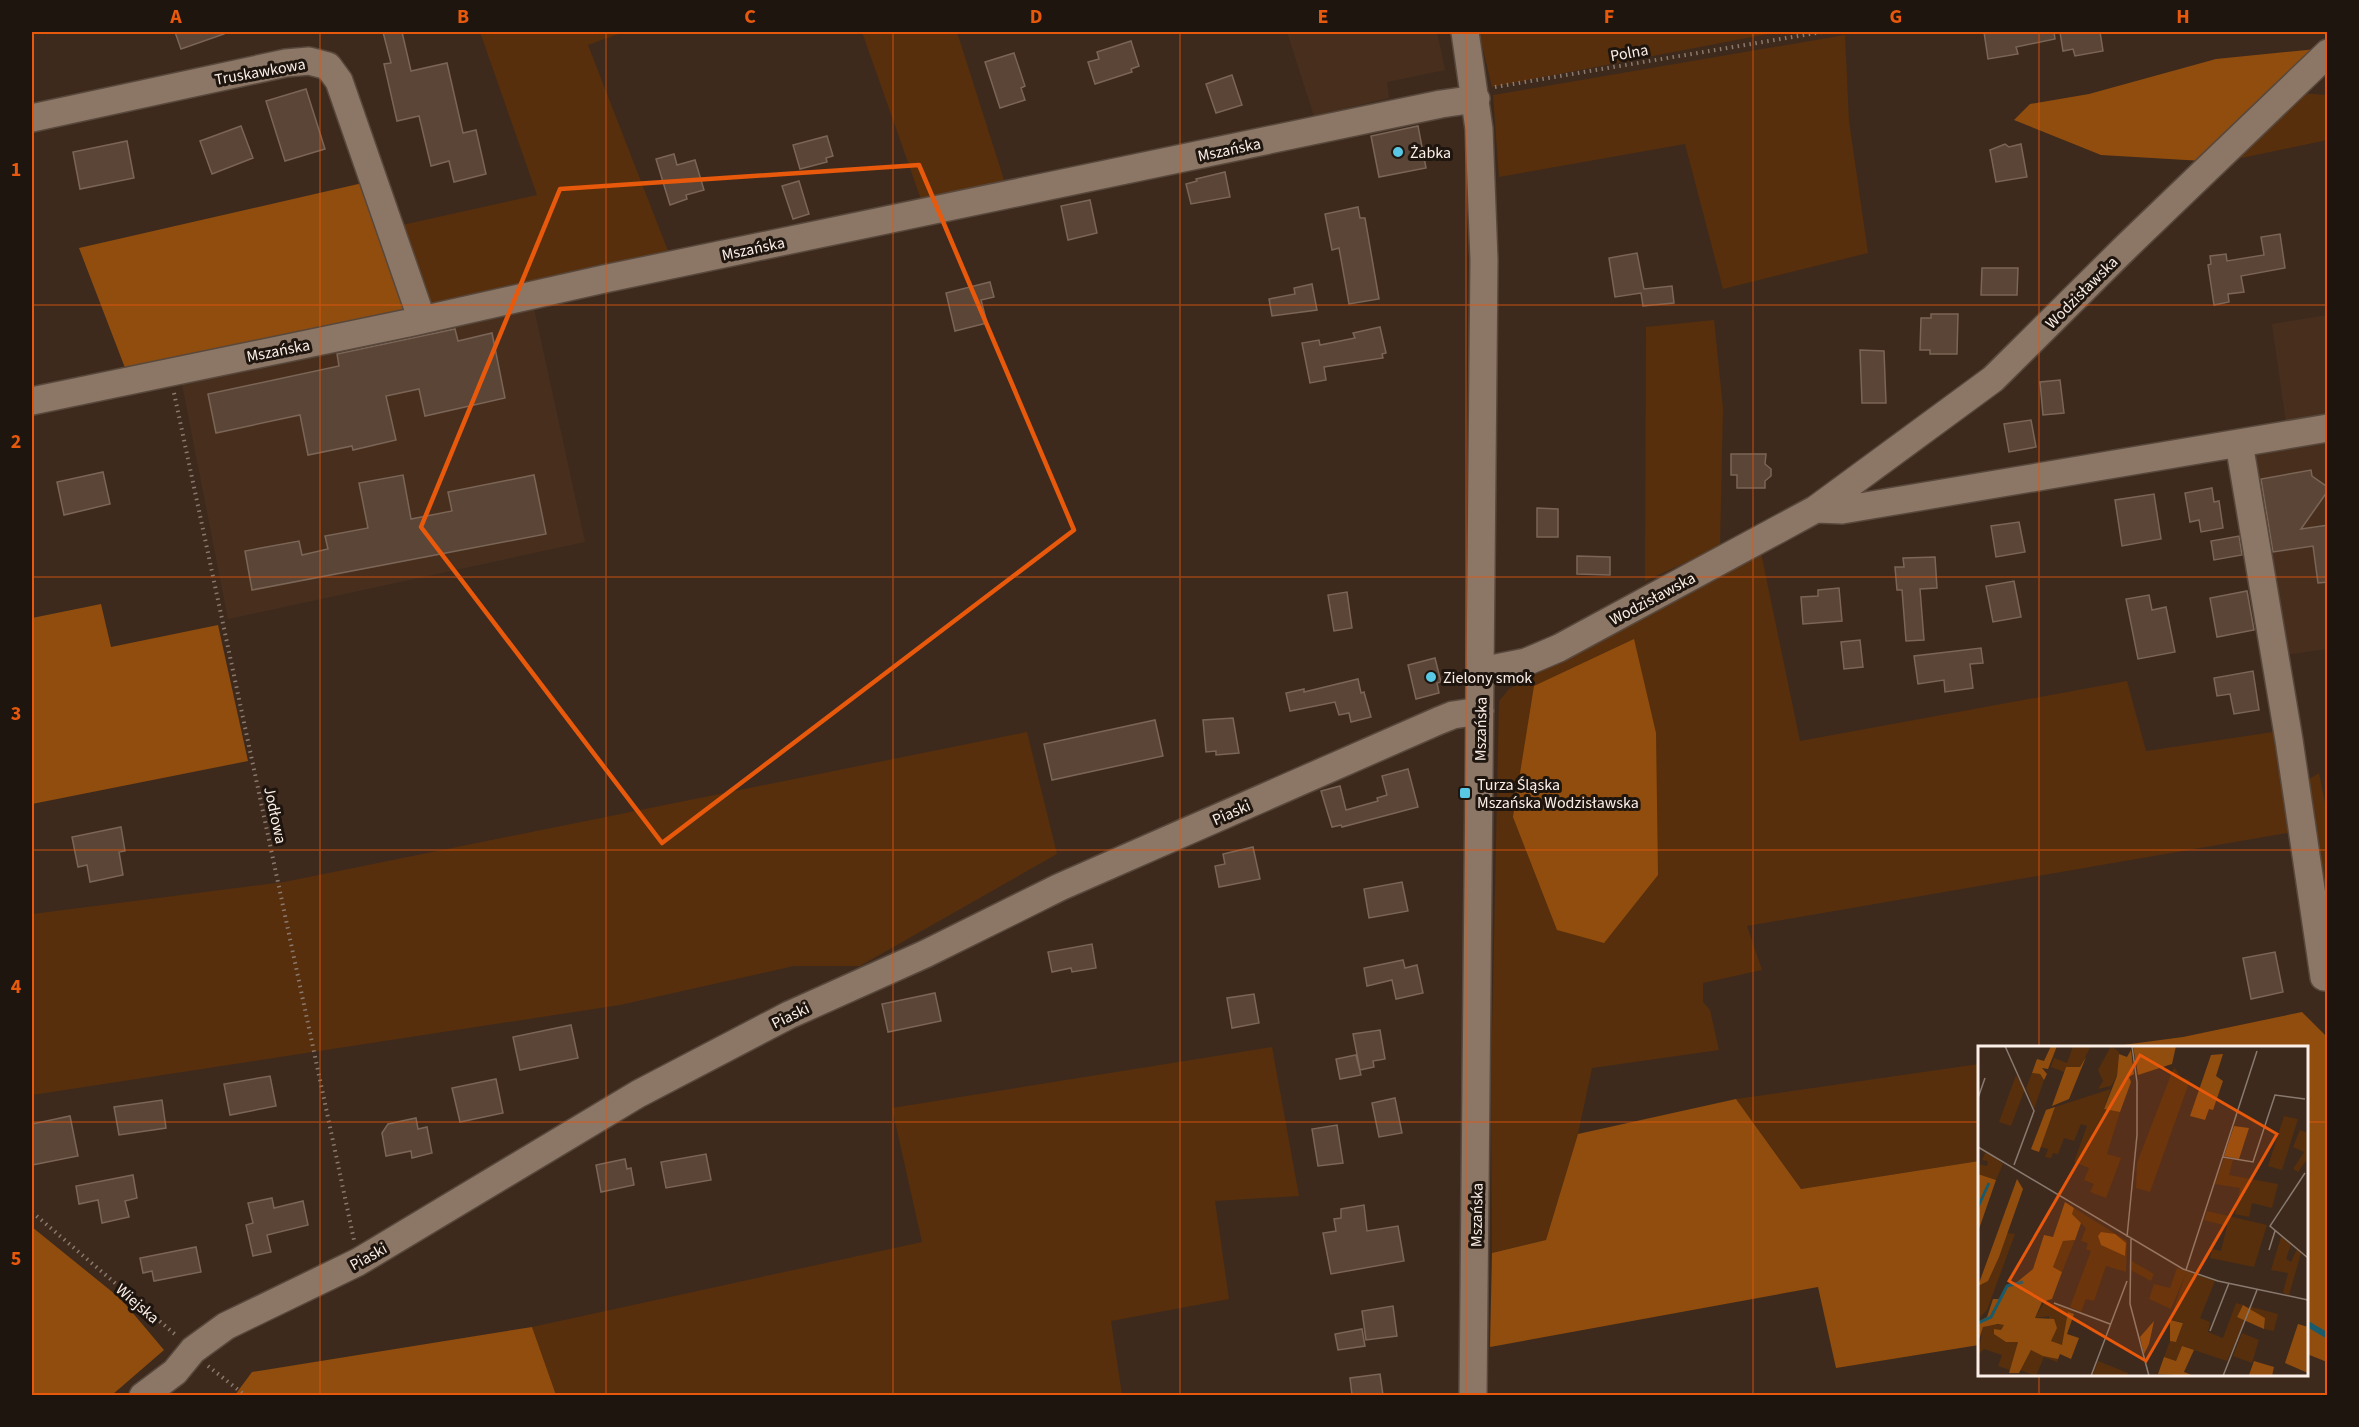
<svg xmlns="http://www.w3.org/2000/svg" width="2359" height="1427" font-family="'Source Sans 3',sans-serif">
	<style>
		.built { fill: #482f1d }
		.green { fill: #572f0c }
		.forest { fill: #914d0d }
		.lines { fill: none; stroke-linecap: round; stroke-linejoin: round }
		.stream { stroke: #1a5b6b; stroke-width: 6 }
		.building { fill: #5a4537; stroke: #7b6556; stroke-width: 1.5 }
		.minor-casing { stroke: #58483c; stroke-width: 30 }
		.path { stroke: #8a796e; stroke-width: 4; stroke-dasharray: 1.5 4.5; stroke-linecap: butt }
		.minor { stroke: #8c7666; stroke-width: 27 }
		.marked { fill: none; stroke: #e8590c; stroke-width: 4.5; stroke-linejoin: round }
		.grid { fill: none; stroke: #e8590c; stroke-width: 1.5; stroke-opacity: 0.55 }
		.poi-dot { fill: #59c8e5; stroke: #1e150f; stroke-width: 2 }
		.labels { text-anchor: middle; stroke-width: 6; stroke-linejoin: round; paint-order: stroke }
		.street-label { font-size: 16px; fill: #fcefe7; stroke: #1e150f }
		.poi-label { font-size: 16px; fill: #fcefe7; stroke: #1e150f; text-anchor: start }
		.inset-river { fill: none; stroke: #1a5b6b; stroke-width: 3 }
		.inset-road { fill: none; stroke: #89796e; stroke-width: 1.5 }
		.view { fill: #e8590c; fill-opacity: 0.15; stroke: #e8590c; stroke-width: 3 }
		.inset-edge { fill: none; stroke: #fcefe7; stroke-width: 3 }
		.neatline { fill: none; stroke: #e8590c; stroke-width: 2 }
		.grid-label { font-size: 20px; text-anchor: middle; font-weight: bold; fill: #e8590c }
	</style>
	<rect width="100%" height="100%" fill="#3d2a1d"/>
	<!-- built -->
	<path class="built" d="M1287 32H1437L1445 70 1387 82 1389 98 1314 116Z
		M531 295 585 542 228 619 179 369Z
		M2327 315V649L2285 655 2250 456 2286 422 2272 324Z"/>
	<!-- green -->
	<path class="green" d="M480 32H624L588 45 670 256 430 307 402 225 537 195Z
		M862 32H957L1005 183 922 202Z
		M1479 32H1778L1492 87Z
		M1845 35 1849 121 1868 253 1723 289 1685 144 1499 177 1493 95Z
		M2301 93 2327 95V140L2232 160Z
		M1714 320 1723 408 1720 547 1645 581 1646 327Z
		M1761 553 1800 741 2127 681 2146 751 2280 731 2290 790 2287 833 1747 926 1762 970 1703 983V1002L1710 1010 1719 1050 1592 1068 1578 1134 1546 1240 1492 1253 1491 1082 1499 701 1509 689Z
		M1027 732 1057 854 860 966H794L620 1005 32 1095V914L284 882Z
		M2319 773 2327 813V948L2303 783Z
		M1272 1047 1299 1196 1215 1201 1229 1299 1111 1321 1122 1395H556L532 1327 922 1242 892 1108Z
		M1979 1064V1161L1801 1189 1736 1099Z"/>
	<!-- forest -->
	<path class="forest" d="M2317 49 2203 161 2101 155 2014 120 2030 104 2089 94 2216 59Z
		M367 182 413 315 127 373 79 248Z
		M101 604 111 647 218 625 248 761 32 804V618Z
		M1634 639 1656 733 1658 875 1604 943 1557 930 1513 817 1534 686Z
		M2302 1012 2327 1037V1362L2307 1354 2306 1048 2108 1047 2183 1037Z
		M1736 1099 1801 1189 1979 1161V1345L1836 1368 1818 1287 1490 1347 1492 1253 1546 1240 1578 1134Z
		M32 1227 121 1299 164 1350 112 1395H32Z
		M532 1327 556 1395H235L252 1372Z"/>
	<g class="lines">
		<!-- stream -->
		<path class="stream" d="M2306 1323 2328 1336"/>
	</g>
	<!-- building -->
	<path class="building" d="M175 32H224V34L181 49Z
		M383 32H402L411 71 447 63 463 133 476 130 486 174 454 182 449 161 431 166 419 116 397 121 384 64 391 63Z
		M1984 32H2054L2055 39 2016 47 2018 54 1988 59Z
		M2060 32H2100L2103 51 2075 56 2073 49 2063 51Z
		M1131 41 1139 66 1131 69 1132 72 1095 84 1088 62 1099 59 1097 52Z
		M1014 53 1025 86 1021 88 1025 100 1000 108 985 62Z
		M1232 75 1242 105 1216 113 1206 84Z
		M306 89 325 149 285 161 266 101Z
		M241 126 253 158 212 174 200 141Z
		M1418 126 1426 168 1379 177 1371 136Z
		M827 136 833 156 826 158 827 162 800 169 793 145Z
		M127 141 134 178 80 189 73 152Z
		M2005 144 2009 147 2021 144 2027 177 1996 182 1990 150Z
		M674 154 677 165 695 160 704 190 686 195 687 199 670 205 656 159Z
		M1225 172 1230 197 1191 204 1186 184 1197 181 1196 179Z
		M799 181 809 214 793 219 782 186Z
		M1090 200 1097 233 1068 240 1061 206Z
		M1358 207 1360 218H1365L1379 299 1349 304 1339 248 1332 250 1325 214Z
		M2280 234 2285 268 2241 276 2244 292 2228 294 2229 302 2214 305 2208 265 2211 264 2210 256 2226 254 2227 261 2264 255 2261 237Z
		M1637 253 1644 289 1672 286 1674 303 1643 306 1641 293 1615 297 1609 258Z
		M1982 268H2018L2017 295H1981Z
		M990 282 994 297 981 300 987 323 955 331 946 293Z
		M1312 284 1317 310 1272 316 1269 299 1295 294 1294 288Z
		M1931 314H1958L1957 354H1930V350H1920L1921 318H1931Z
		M1380 327 1386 353 1382 354 1383 358 1324 367 1326 380 1310 383 1302 343 1319 340 1320 345 1355 338 1353 333Z
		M455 329 458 341 492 333 505 398 425 416 419 389 386 396 396 440 353 450 352 446 308 455 300 415 216 433 208 394 339 366 337 354Z
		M1860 350 1884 351 1886 403H1862Z
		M2060 380 2064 413 2043 415 2040 382Z
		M2031 420 2036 447 2009 452 2004 424Z
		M1731 454H1766L1765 464 1771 469V476L1765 481V488H1737V475H1731Z
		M2311 470 2312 476 2326 486 2327 492 2301 529 2328 525V582L2318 583 2313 546 2273 552 2261 479Z
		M103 472 110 504 64 515 57 482Z
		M403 475 411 519 452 511 448 492 534 475 546 534 252 590 245 551 299 541 302 555 328 549 325 536 368 528 359 483Z
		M2212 488 2214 502 2219 501 2223 528 2201 532 2199 520 2190 522 2185 493Z
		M2154 494 2161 539 2122 546 2115 500Z
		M1537 508 1558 509V537H1537Z
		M2019 522 2025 552 1996 557 1991 526Z
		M2239 536 2242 555 2214 560 2211 541Z
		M1577 556 1610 557V575L1577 574Z
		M1935 557 1937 588 1920 589 1924 640 1906 641 1902 590H1897L1895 567H1904L1903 558Z
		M2014 581 2021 617 1993 622 1986 586Z
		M1839 588 1842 621 1803 624 1801 597 1818 596V590Z
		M2247 591 2254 630 2217 637 2210 598Z
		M1347 592 1352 628 1334 631 1328 595Z
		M2149 595 2152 610 2166 607 2175 652 2138 659 2126 599Z
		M1860 640 1863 667 1844 669 1841 642Z
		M1981 648 1983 663 1970 664 1973 688 1945 692 1944 680 1918 684 1914 656Z
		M1435 658 1441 682 1437 683 1439 693 1416 699 1408 665Z
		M2253 671 2259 710 2234 714 2230 694 2217 696 2214 678Z
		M1358 679 1361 693 1364 692 1371 717 1351 722 1349 713 1339 715 1335 702 1290 711 1286 693 1304 689V692Z
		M1233 718 1239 753 1216 755V751L1206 752 1203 720Z
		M1155 720 1163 756 1052 780 1044 744Z
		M1408 769 1418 807 1342 827 1341 825 1332 827 1321 791 1340 786 1346 810 1378 801 1377 798 1387 795 1382 776Z
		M121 827 125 851 119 852 123 875 90 882 87 865 78 867 72 837Z
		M1253 847 1260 879 1219 887 1215 866 1225 864 1223 854Z
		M1402 882 1408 911 1369 918 1364 889Z
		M1092 944 1096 968 1072 972 1071 968 1052 972 1048 952Z
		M2275 952 2283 992 2251 999 2243 958Z
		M1403 960 1405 968 1417 965 1423 993 1396 999 1392 980 1367 986 1364 968Z
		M935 993 941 1021 888 1032 882 1004Z
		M1254 994 1259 1023 1232 1028 1227 998Z
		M571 1025 578 1058 520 1070 513 1037Z
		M1380 1030 1385 1059 1373 1061 1374 1067 1360 1070 1353 1034Z
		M1356 1055 1361 1075 1340 1079 1336 1059Z
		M270 1076 276 1106 230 1115 224 1084Z
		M496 1079 503 1113 460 1122 452 1088Z
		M1395 1098 1402 1133 1379 1137 1372 1103Z
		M162 1100 166 1128 119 1135 114 1107Z
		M70 1116 78 1156 32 1165V1124Z
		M416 1118 418 1129 427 1127 432 1153 412 1158 411 1151 386 1156 382 1133 388 1124Z
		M1337 1125 1343 1163 1318 1166 1312 1129Z
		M706 1154 711 1180 666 1188 661 1162Z
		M625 1159 627 1169 631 1168 634 1185 601 1192 596 1165Z
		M133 1175 137 1198 125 1201 129 1217 102 1223 98 1200 79 1204 76 1186Z
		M272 1198 274 1208 303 1201 308 1225 267 1235 271 1252 253 1256 246 1225 253 1223 248 1203Z
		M1364 1205 1367 1231 1398 1226 1404 1261 1331 1274 1323 1233 1336 1231 1334 1219 1341 1218V1209Z
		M196 1247 201 1272 154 1281 152 1271 143 1273 140 1258Z
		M1393 1306 1397 1336 1366 1340 1362 1311Z
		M1362 1329 1365 1346 1338 1350 1335 1334Z
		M1380 1374 1383 1395H1352L1350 1378Z"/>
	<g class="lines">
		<defs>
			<path id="minor" d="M1465 32 1479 129 1484 260 1473 1396
				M32 118 286 63 309 61 328 66 339 81 422 320
				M32 401 413 322 604 279 1441 104 1476 99
				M2239 443 2289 740 2324 977
				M1816 509 1842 510 2328 428
				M1481 671 1526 662 1559 648 1816 509 1993 379 2127 246 2328 53
				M143 1396 175 1372 193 1350 226 1326 358 1262 638 1094 789 1015 925 954 1060 887 1438 721 1453 715 1480 711"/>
		</defs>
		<!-- minor casing -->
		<use href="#minor" class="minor-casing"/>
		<!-- path -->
		<path class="path" d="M1495 87 1822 32
			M174 393 354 1240
			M32 1212 177 1336
			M208 1366 246 1396"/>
		<!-- minor -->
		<use href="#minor" class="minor"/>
	</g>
	<!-- marked area -->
	<path class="marked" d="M919 165 1074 530 662 843 421 527 560 189Z"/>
	<!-- grid -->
	<path class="grid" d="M320 32V1396M606 32V1396M893 32V1396M1180 32V1396M1466 32V1396M1753 32V1396M2039 32V1048M32 305H2328M32 577H2328M32 850H2328M32 1122H1980M2306 1122H2328M2039 1374V1396"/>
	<!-- markers -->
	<g class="poi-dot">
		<circle cx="1398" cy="152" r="6"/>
		<circle cx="1431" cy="677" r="6"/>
		<rect x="1459" y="787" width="12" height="12" rx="3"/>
	</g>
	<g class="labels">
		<!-- street labels -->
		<g class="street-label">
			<text transform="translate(1629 52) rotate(-10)" y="6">Polna</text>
			<text transform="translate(260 71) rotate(-10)" y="6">Truskawkowa</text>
			<text transform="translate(1229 149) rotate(-12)" y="6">Mszańska</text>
			<text transform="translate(753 248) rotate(-12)" y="6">Mszańska</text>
			<text transform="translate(2081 292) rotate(-45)" y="6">Wodzisławska</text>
			<text transform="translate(278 350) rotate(-11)" y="6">Mszańska</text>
			<text transform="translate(1652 598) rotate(-28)" y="6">Wodzisławska</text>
			<text transform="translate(1480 729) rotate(-89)" y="6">Mszańska</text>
			<text transform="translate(1231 812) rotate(-24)" y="6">Piaski</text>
			<text transform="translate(276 815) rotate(78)" y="6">Jodłowa</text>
			<text transform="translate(790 1015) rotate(-26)" y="6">Piaski</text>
			<text transform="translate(1476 1215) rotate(-89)" y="6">Mszańska</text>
			<text transform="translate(368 1256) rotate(-29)" y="6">Piaski</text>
			<text transform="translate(138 1303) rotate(41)" y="6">Wiejska</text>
		</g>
		<!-- poi labels -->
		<g class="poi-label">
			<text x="1410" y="158">Żabka</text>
			<text x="1443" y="683">Zielony smok</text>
			<text x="1477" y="790">Turza Śląska<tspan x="1477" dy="18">Mszańska Wodzisławska</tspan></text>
		</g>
	</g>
	<!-- overview -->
	<g transform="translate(1978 1046)">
		<rect width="330" height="330" fill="#3d2a1d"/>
		<path d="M95 0H113L102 21H88L86 26 73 21 76 12 89 17ZM133 0 141 6 139 30 133 40 120 43 125 35 120 24ZM196 21 203 31 212 34 172 146 158 142 159 117ZM54 27 62 28 66 34 56 63 48 42ZM38 29 47 43 33 80 21 76ZM133 43 126 62 142 66 129 108 143 112 128 152 112 146 116 138 106 134 111 122 96 116 109 80 103 78 96 95 86 92 80 108 75 107 73 112 67 111 70 103 63 101 77 61ZM306 70 320 73 304 124 290 120ZM322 84 330 87V112L320 126 315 123 326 106 315 101ZM8 105 25 118 18 134 0 128V118L9 120 10 115 4 114ZM246 112 255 114 251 129 300 138 294 162 274 157 271 171 257 168 262 142 237 138ZM96 162 149 195 148 226 128 220 116 255 108 253 103 266 92 261 113 205 108 203 110 197 103 195 108 182 94 168ZM229 165 289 179 276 221 232 212 234 203 243 205 249 180 226 174ZM28 187 37 188 9 264 0 273V239L20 212ZM303 191 313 198 308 213 313 216 319 203 323 207 311 249 305 247 310 227 293 224ZM97 194 84 226 75 221 85 195ZM152 214 176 228 173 235 151 223ZM199 222 237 235 222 272 232 276 230 286 245 292 258 257 265 259 259 271 268 274 249 315 204 300 198 315 186 311 192 295H199L205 276 192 274 208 227 193 263 171 253 176 238 192 242ZM67 255 96 266H91L84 300 73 295 71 270 57 272ZM270 260 300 268 296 285 286 283 287 272 275 267ZM27 278 23 284 16 283V288L40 296 32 324 20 320 24 309 6 303 0 309 5 280ZM264 287 281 294 274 317 255 310ZM53 304 80 313 79 316 66 311 58 330 42 324ZM120 315 150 327 149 330H114Z" fill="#572f0c"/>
		<path d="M73 0H79L70 23 64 22 69 28 66 34 62 28 54 27 59 13 66 15ZM155 0H198L194 18 160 29ZM153 4 156 28 151 31 153 36 142 66 126 63 139 30 141 8 149 11ZM245 8 238 30 245 35 235 64 231 63 227 74 212 70 233 9ZM108 11 91 53 74 60 88 21H102ZM77 61 61 106 53 103 68 64ZM256 80 271 82 261 113 246 110ZM0 128 18 134 1 183H0ZM39 133 45 143 21 211 10 235 0 240ZM87 156 96 162 94 168 103 177 97 194 85 195 75 221 84 226 74 253 64 256 57 272 76 273 79 282 73 295 84 299 90 266 96 268 89 288 101 292 93 313 82 308 80 313 65 310 53 304 41 327H31L40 296H28L16 288V283L23 284 26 279 20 278 5 281 0 297V276L9 271 15 253H21L30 238 38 237 55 223 66 189 75 191ZM123 186 137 188 148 197 147 210 123 199 120 190ZM265 259 287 272 286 283 259 271ZM192 274 205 277 198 296 192 295ZM176 275 171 298 166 308 162 291ZM320 278 330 281V327L307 317ZM204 300 216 304 206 326 216 330 180 328 186 311 198 315ZM276 315 296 321 294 330 271 329Z" fill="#914d0d"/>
		<path class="inset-river" d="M0 161 11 137M0 277 13 271 29 240 45 236"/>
		<path class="inset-road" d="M27 0 56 65 36 119M0 52 7 32M0 101 205 223 240 235 330 254M245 111 275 116 297 49 327 53M327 127 292 180 330 212M149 191 159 89V36L154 0M153 193 152 258 171 330M291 204 297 185M208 224 279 5M76 257 132 278M232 285 251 237M113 330 149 235M245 330 279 244"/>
		<path class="view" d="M162 9 299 88 168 315 31 235Z"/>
		<rect width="330" height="330" class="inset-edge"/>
	</g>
	<!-- border -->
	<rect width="2359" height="1427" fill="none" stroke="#1e150f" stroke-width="66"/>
	<rect x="33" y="33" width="2293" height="1361" class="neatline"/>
	<g class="grid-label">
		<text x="176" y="23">A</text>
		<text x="463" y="23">B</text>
		<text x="750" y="23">C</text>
		<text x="1036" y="23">D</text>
		<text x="1323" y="23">E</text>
		<text x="1609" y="23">F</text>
		<text x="1896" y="23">G</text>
		<text x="2183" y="23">H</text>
		<text x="16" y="176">1</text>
		<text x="16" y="448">2</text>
		<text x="16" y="720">3</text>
		<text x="16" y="993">4</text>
		<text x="16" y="1265">5</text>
	</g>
</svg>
